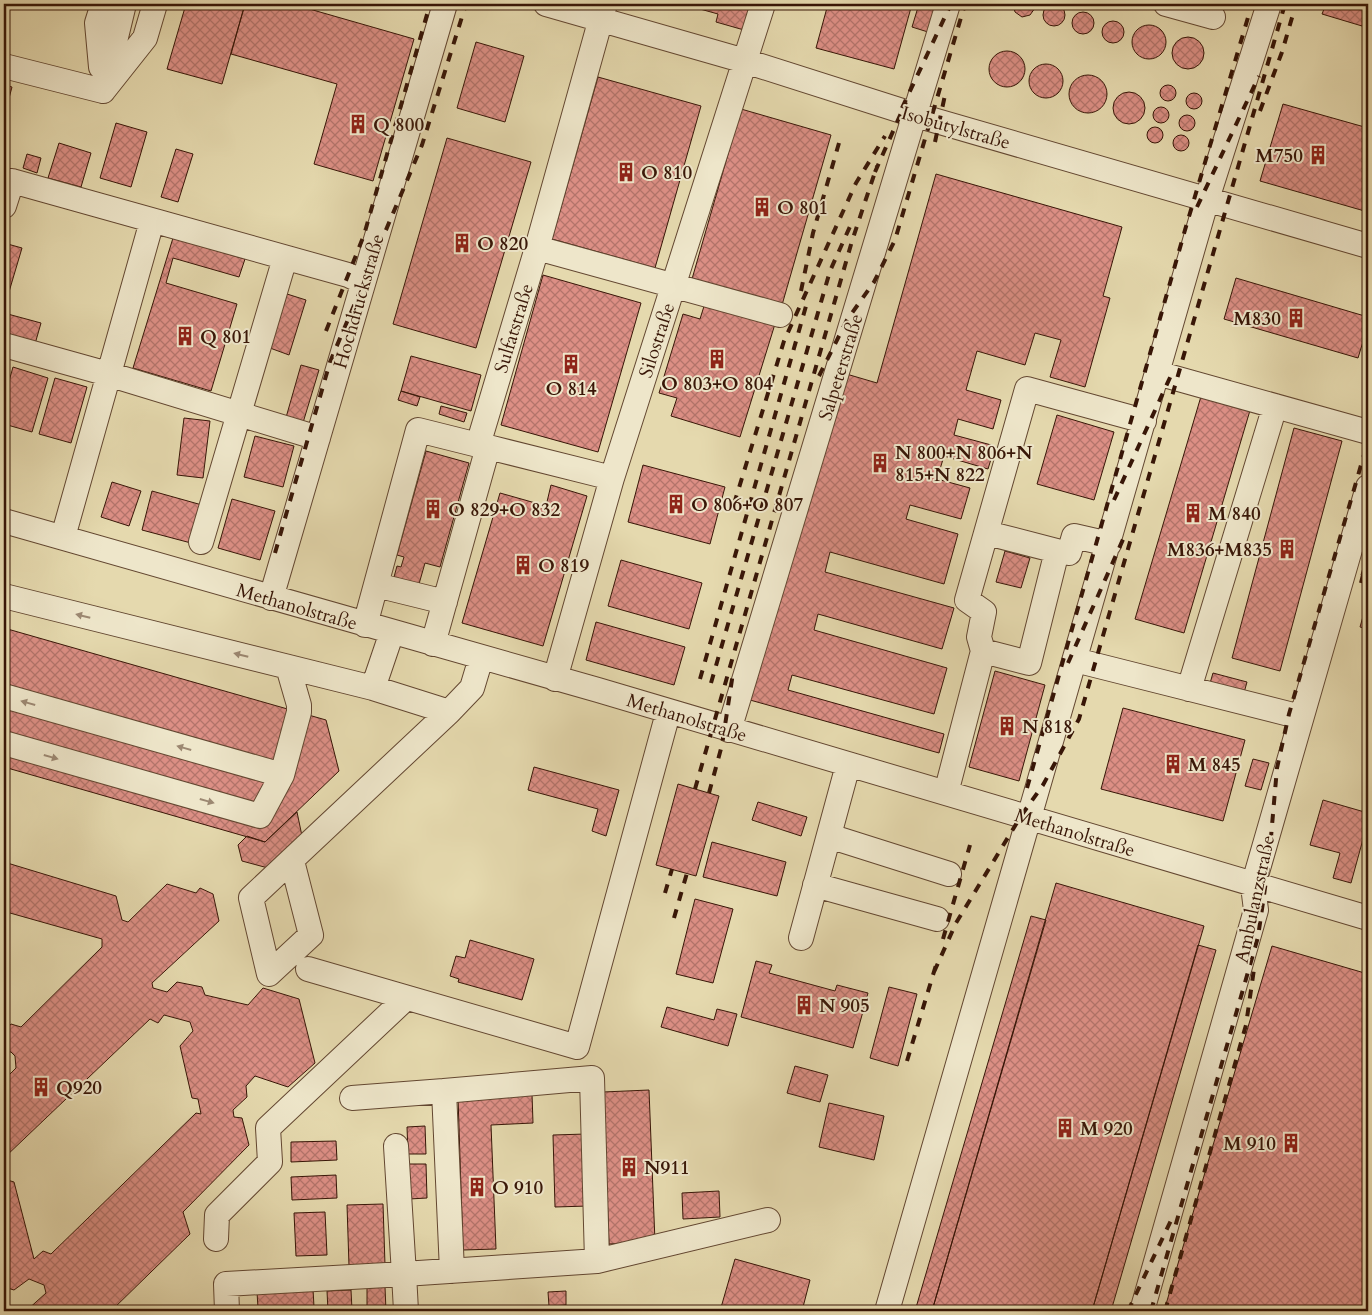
<svg xmlns="http://www.w3.org/2000/svg" width="1372" height="1315" font-family="Cardo,serif">
	<style>
		.building { fill: url(#building-cross-hatch); stroke: #381607 }
		.lines { fill: none; stroke-linecap: round; stroke-linejoin: round }
		.minor-casing { stroke: #634731; stroke-width: 26 }
		.minor { stroke: #eee6ca; stroke-width: 24 }
		.rail { stroke: #381607; stroke-width: 4; stroke-dasharray: 9 9; stroke-linecap: butt }
		.oneway { fill: #9c8872 }
		.labels { text-anchor: middle; stroke-width: 4; stroke-linejoin: round; paint-order: stroke }
		.poi-label { font-size: 19px; font-weight: bold; fill: #381607; stroke: #eee6ca; text-anchor: start }
		.street-label { font-size: 19px; fill: #381607; stroke: #eee6ca }
	</style>
	<defs>
		<pattern id="building-cross-hatch" width="8" height="8" patternUnits="userSpaceOnUse" patternTransform="scale(1.25)"><rect width="8" height="8" fill="#dc8f85"/><path d="M0 0l8 8M0 8l8-8" fill="none" stroke="#b3746b"/></pattern>
	</defs>
	<rect width="100%" height="100%" fill="#e5d9ae"/>
	<filter id="stains"><feTurbulence type="fractalNoise" baseFrequency=".004" numOctaves="4"/><feColorMatrix values="0 0 0 0 .2 0 0 0 0 .09 0 0 0 0 .02 0 0 0 .5 -.17"/></filter>
	<radialGradient id="worn" r=".72"><stop offset=".6" stop-color="#630" stop-opacity="0"/><stop offset="1" stop-color="#630" stop-opacity=".3"/></radialGradient>
	<!-- building -->
	<path class="building" d="M1043 15a11 11 0 1 1 22 0a11 11 0 1 1-22 0Z
		M186 4H245L222 84 167 69Z
		M245 4H292L414 39 373 181 314 164 337 84 231 54Z
		M682 4H752L744 30 716 22 718 14Z
		M828 4H912L894 69 816 48Z
		M919 4H937L928 32 912 27Z
		M1013 4H1035V8L1030 15 1022 17 1015 12Z
		M1326 4 1367 6 1362 26 1322 14Z
		M1072 23a11 11 0 1 1 22 0a11 11 0 1 1-22 0Z
		M1102 32a11 11 0 1 1 22 0a11 11 0 1 1-22 0Z
		M1132 42a17 17 0 1 1 34 0a17 17 0 1 1-34 0Z
		M1172 53a16 16 0 1 1 32 0a16 16 0 1 1-32 0Z
		M476 42 524 56 505 122 457 108Z
		M989 69a18 18 0 1 1 36 0a18 18 0 1 1-36 0Z
		M1029 81a17 17 0 1 1 34 0a17 17 0 1 1-34 0Z
		M1069 94a19 19 0 1 1 38 0a19 19 0 1 1-38 0Z
		M598 77 701 106 655 268 552 239Z
		M4 85 12 87 4 117Z
		M1160 93a8 8 0 1 1 16 0a8 8 0 1 1-16 0Z
		M1113 108a16 16 0 1 1 32 0a16 16 0 1 1-32 0Z
		M1186 101a8 8 0 1 1 16 0a8 8 0 1 1-16 0Z
		M1283 104 1368 128V212L1260 181Z
		M1153 115a8 8 0 1 1 16 0a8 8 0 1 1-16 0Z
		M741 109 831 135 782 305 692 279Z
		M1179 123a8 8 0 1 1 16 0a8 8 0 1 1-16 0Z
		M116 123 147 132 131 187 100 178Z
		M1147 135a8 8 0 1 1 16 0a8 8 0 1 1-16 0Z
		M1173 143a8 8 0 1 1 16 0a8 8 0 1 1-16 0Z
		M447 138 531 162 476 348 393 324Z
		M59 143 91 153 81 187 48 178Z
		M176 149 193 154 178 202 161 197Z
		M27 154 41 158 37 173 23 168Z
		M936 174 1122 227 1103 296 1110 298 1085 387 1050 377 1061 340 1035 333 1025 365 977 351 966 390 1001 400 993 429 958 419 954 435 995 446 988 469 944 456 937 479 970 488 961 519 910 505 906 519 958 534 944 584 830 552 825 572 954 608 942 649 818 614 814 630 947 668 934 714 792 675 788 690 944 734 939 753 750 700 843 373 877 383Z
		M173 238 245 259 239 277 173 258 166 283 237 304 211 391 133 368Z
		M4 243 22 248 6 302 4 301Z
		M543 275 641 303 598 452 501 425Z
		M1236 278 1368 317V325L1358 358 1224 319Z
		M287 294 306 300 289 355 270 348Z
		M705 303 775 324 740 437 671 416 677 398 659 393 683 314 700 319Z
		M4 313 41 323 35 344 4 335Z
		M411 356 481 375 471 411 401 391Z
		M301 365 319 370 302 426 285 421Z
		M13 367 48 378 32 432 4 424V399Z
		M55 378 87 387 71 443 39 434Z
		M401 391 420 397 417 406 398 400Z
		M1202 393 1251 407 1184 633 1135 619Z
		M441 406 467 413 464 422 439 414Z
		M1057 415 1114 432 1094 500 1037 484Z
		M184 418 210 421 203 478 177 475Z
		M1294 428 1342 441 1280 671 1232 658Z
		M255 436 294 446 283 487 244 477Z
		M426 451 469 463 440 567 425 563 419 584 394 577 397 566 401 567 404 557 397 555Z
		M643 465 725 487 710 544 628 522Z
		M112 482 141 491 129 526 101 517Z
		M551 485 587 496 543 646 462 623 500 493 546 506Z
		M152 491 202 505 191 543 142 530Z
		M232 499 275 511 260 560 218 548Z
		M1368 549V577L1361 575Z
		M1005 551 1030 558 1021 588 996 582Z
		M621 560 702 583 689 629 608 606Z
		M1368 599V629L1360 627Z
		M596 622 685 647 674 685 586 660Z
		M4 628 326 720 339 771 265 842 4 767Z
		M995 671 1045 685 1019 781 969 767Z
		M1213 673 1247 682 1242 700 1208 690Z
		M1123 708 1245 740 1223 821 1101 789Z
		M1253 759 1269 763 1261 790 1245 786Z
		M534 767 619 790 606 836 592 831 598 809 528 790Z
		M678 784 719 796 696 876 656 865Z
		M1323 800 1368 813V821L1351 883 1333 878 1340 853 1310 845Z
		M758 802 807 817 801 836 752 820Z
		M297 812 302 836 268 868 242 861 238 845 247 836 265 842Z
		M712 842 786 862 777 896 703 877Z
		M4 862 116 896 122 920 128 922 167 884 196 893 200 888 213 894 219 921 152 983 153 988 167 992 177 982 202 987 205 995 248 1005 263 988 299 999 315 1063 288 1087 255 1076 246 1086 247 1097 233 1110 234 1117 242 1118 249 1145 183 1212 190 1234 111 1311H26L46 1293 44 1285 29 1279 14 1290 4 1287V1179L14 1182 34 1259 43 1251 51 1254 196 1113 201 1114 198 1099 192 1098 180 1046 193 1031 190 1022 164 1015 158 1023 150 1019 4 1158V1080L16 1068 15 1056 11 1052 4 1051V1029L6 1030 11 1024 21 1027 102 947V939L10 913 4 919Z
		M1056 883 1204 926 1092 1311H932Z
		M695 899 733 909 713 983 676 974Z
		M1031 916 1046 920 932 1311H915Z
		M470 940 534 959 522 1000 458 982 459 979 450 976 456 956 465 958Z
		M1198 945 1216 950 1111 1311H1092Z
		M1272 946 1368 974V1311H1164Z
		M756 961 772 965 769 973 835 991 837 985 868 993 853 1048 741 1017Z
		M889 987 917 994 898 1066 870 1058Z
		M667 1007 714 1020 717 1009 737 1014 728 1046 661 1027Z
		M795 1066 828 1075 820 1102 787 1093Z
		M649 1090 655 1242 609 1244 603 1092Z
		M532 1094 533 1123 491 1125 496 1249 463 1250 458 1097Z
		M829 1103 884 1116 874 1160 819 1147Z
		M425 1126 426 1154H408L407 1127Z
		M586 1134 588 1206 555 1207 553 1135Z
		M336 1141 337 1160 291 1162V1142Z
		M408 1164H426L427 1198 409 1199Z
		M336 1175 337 1198 292 1200 291 1177Z
		M719 1191 720 1217 683 1219 682 1193Z
		M383 1204 385 1265 349 1266 347 1205Z
		M325 1212 327 1255 296 1256 294 1213Z
		M735 1259 810 1280 802 1311H720Z
		M385 1287 386 1311H367V1288Z
		M313 1289 314 1307 258 1308 257 1292Z
		M351 1290 352 1310 328 1311 327 1291Z
		M566 1291V1305L549 1306 548 1292Z
		M218 1307 219 1311H195V1308Z"/>
	<g class="lines">
		<defs>
			<path id="minor" d="M124 4 103 91 145 38 155 4
				M546 4 745 61 902 111 1368 246
				M1166 4 1213 17
				M4 66 103 91
				M101 67 97 23 103 4
				M4 181H12L348 275 363 282
				M4 206 12 181
				M537 248 780 315
				M4 345 108 374 318 438
				M1157 373 1368 432
				M488 447 612 478
				M4 521 598 690 1368 918
				M987 533 1057 551
				M63 537 152 221
				M201 542 285 258
				M376 585 445 602
				M4 596 373 688
				M271 598 445 4
				M365 625 418 430 478 445
				M392 632 373 688 449 712 472 688 481 658
				M433 644 488 447 478 445 537 248 605 4
				M983 651 1029 663 1057 551 1069 553 1074 536 1109 544
				M1075 660 1301 717
				M555 679 612 478 763 4
				M1189 689 1275 406
				M4 696 282 775
				M729 730 948 4
				M4 743 260 816 282 775 299 712V705L288 667
				M946 793 983 651 979 637 984 612 967 600 1027 389 1144 421
				M829 836 949 874
				M292 861 311 935 269 974 251 898 449 712
				M815 885 937 919
				M801 938 848 765
				M308 969 577 1047 668 713
				M352 1098 444 1091
				M216 1239 217 1215 270 1162 268 1128 405 999
				M597 1261 768 1220
				M227 1311 226 1284 404 1274 396 1146
				M406 1311 404 1274 597 1261 592 1078 444 1091 452 1271
				M887 1311 1207 199 1269 4
				M1142 1311 1256 910 1253 886 1368 487"/>
		</defs>
		<!-- minor casing -->
		<use href="#minor" class="minor-casing"/>
		<!-- minor -->
		<use href="#minor" class="minor"/>
		<!-- rail -->
		<path class="rail" d="M902 108 951 4
			M1260 111 1282 52 1296 4
			M935 142 945 95
			M875 172 906 102
			M1197 207 1259 76
			M801 291 813 233 839 143
			M326 331 364 235 430 4
			M819 376 847 320 874 282 895 240 965 4
			M1114 500 1173 371
			M734 504 784 341 856 183 885 136
			M275 553 330 362 422 145 466 4
			M1361 583 1363 575
			M1068 663 1125 535
			M700 679 808 299
			M711 683 830 271 852 222
			M1027 788 1185 230 1252 4
			M695 789 852 241 877 166
			M709 793 722 745 733 673
			M665 893 672 869
			M674 918 687 873
			M943 939 970 845
			M934 972 956 923 1021 816 1043 785 1079 719 1285 4
			M907 1061 936 965
			M1128 1311 1174 1214
			M1151 1311 1258 937 1269 860 1277 768 1289 714 1368 441
			M1165 1311 1246 1025 1254 969"/>
	</g>
	<!-- one-way arrows -->
	<defs><path id="oneway-solid" d="M-6-.8H1V-3.2L6.5 0L1 3.2V.8H-6Z" transform="scale(1.25)"/></defs>
	<g class="oneway">
		<use href="#oneway-solid" transform="translate(83 616) rotate(-166)"/>
		<use href="#oneway-solid" transform="translate(241 655) rotate(-166)"/>
		<use href="#oneway-solid" transform="translate(28 703) rotate(-164)"/>
		<use href="#oneway-solid" transform="translate(184 748) rotate(-164)"/>
		<use href="#oneway-solid" transform="translate(51 757) rotate(16)"/>
		<use href="#oneway-solid" transform="translate(207 801) rotate(16)"/>
	</g>
	<!-- icons -->
	<defs>
		<symbol id="building-bare" viewBox="-9 -9 18 18"><path d="M-4-6H4V6H1V3H-1V6H-4ZM-2.5-4.3h1.7v1.8h-1.7ZM.8-4.3h1.7v1.8H.8ZM-2.5-1h1.7V.8h-1.7ZM.8-1h1.7V.8H.8Z" fill="#8f2418" stroke="#eee6ca" stroke-width="2.5" paint-order="stroke"/></symbol>
	</defs>
	<g fill-rule="evenodd">
		<use href="#building-bare" x="344" y="110" width="28" height="28"/>
		<use href="#building-bare" x="1304" y="141" width="28" height="28"/>
		<use href="#building-bare" x="612" y="158" width="28" height="28"/>
		<use href="#building-bare" x="748" y="193" width="28" height="28"/>
		<use href="#building-bare" x="448" y="229" width="28" height="28"/>
		<use href="#building-bare" x="1282" y="304" width="28" height="28"/>
		<use href="#building-bare" x="171" y="322" width="28" height="28"/>
		<use href="#building-bare" x="703" y="345" width="28" height="28"/>
		<use href="#building-bare" x="557" y="350" width="28" height="28"/>
		<use href="#building-bare" x="866" y="449" width="28" height="28"/>
		<use href="#building-bare" x="662" y="490" width="28" height="28"/>
		<use href="#building-bare" x="419" y="495" width="28" height="28"/>
		<use href="#building-bare" x="1179" y="499" width="28" height="28"/>
		<use href="#building-bare" x="1273" y="535" width="28" height="28"/>
		<use href="#building-bare" x="509" y="551" width="28" height="28"/>
		<use href="#building-bare" x="993" y="712" width="28" height="28"/>
		<use href="#building-bare" x="1159" y="750" width="28" height="28"/>
		<use href="#building-bare" x="790" y="991" width="28" height="28"/>
		<use href="#building-bare" x="27" y="1073" width="28" height="28"/>
		<use href="#building-bare" x="1051" y="1114" width="28" height="28"/>
		<use href="#building-bare" x="1277" y="1129" width="28" height="28"/>
		<use href="#building-bare" x="615" y="1153" width="28" height="28"/>
		<use href="#building-bare" x="463" y="1173" width="28" height="28"/>
	</g>
	<g class="labels">
		<!-- poi labels -->
		<g class="poi-label">
			<text x="373" y="131">Q 800</text>
			<text x="1303" y="162" text-anchor="end">M750</text>
			<text x="641" y="179">O 810</text>
			<text x="777" y="214">O 801</text>
			<text x="477" y="250">O 820</text>
			<text x="1281" y="325" text-anchor="end">M830</text>
			<text x="200" y="343">Q 801</text>
			<text x="717" y="390" text-anchor="middle">O 803+O 804</text>
			<text x="571" y="395" text-anchor="middle">O 814</text>
			<text x="895" y="459">N 800+N 806+N<tspan x="895" dy="22">815+N 822</tspan></text>
			<text x="691" y="511">O 806+O 807</text>
			<text x="448" y="516">O 829+O 832</text>
			<text x="1208" y="520">M 840</text>
			<text x="1272" y="556" text-anchor="end">M836+M835</text>
			<text x="538" y="572">O 819</text>
			<text x="1022" y="733">N 818</text>
			<text x="1188" y="771">M 845</text>
			<text x="819" y="1012">N 905</text>
			<text x="56" y="1094">Q920</text>
			<text x="1080" y="1135">M 920</text>
			<text x="1276" y="1150" text-anchor="end">M 910</text>
			<text x="644" y="1174">N911</text>
			<text x="492" y="1194">O 910</text>
		</g>
		<!-- street labels -->
		<g class="street-label">
			<text transform="translate(956 127) rotate(16)" y="7">Isobutylstraße</text>
			<text transform="translate(358 301) rotate(-74)" y="7">Hochdruckstraße</text>
			<text transform="translate(513 328) rotate(-73)" y="7">Sulfatstraße</text>
			<text transform="translate(656 340) rotate(-72)" y="7">Silostraße</text>
			<text transform="translate(840 367) rotate(-73)" y="7">Salpeterstraße</text>
			<text transform="translate(297 606) rotate(16)" y="7">Methanolstraße</text>
			<text transform="translate(687 717) rotate(17)" y="7">Methanolstraße</text>
			<text transform="translate(1075 832) rotate(17)" y="7">Methanolstraße</text>
			<text transform="translate(1254 899) rotate(-78)" y="7">Ambulanzstraße</text>
		</g>
	</g>
	<!-- margin -->
	<rect width="1372" height="1315" fill="none" stroke="#e5d9ae" stroke-width="20"/>
	<rect x="5" y="5" width="1362" height="1305" fill="none" stroke="#381607" stroke-width="2.5"/>
	<rect x="10" y="10" width="1352" height="1295" fill="none" stroke="#381607"/>
	<rect width="100%" height="100%" filter="url(#stains)"/>
	<rect width="100%" height="100%" fill="url(#worn)"/>
</svg>
